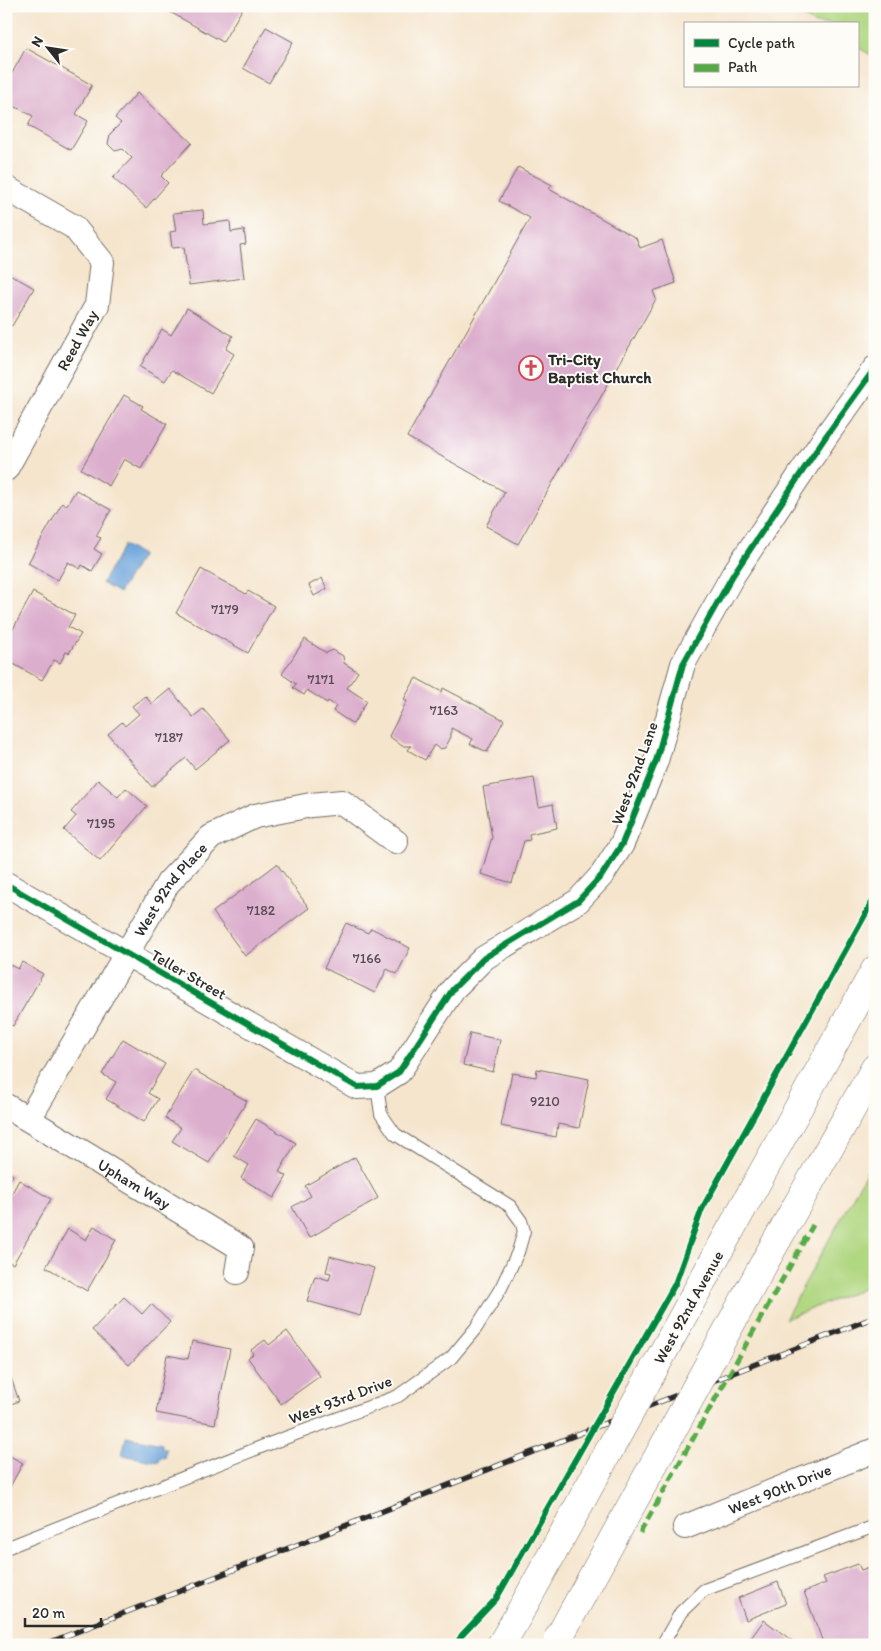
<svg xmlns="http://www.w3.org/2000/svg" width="881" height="1651" font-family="Itim,sans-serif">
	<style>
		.green { fill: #b0d781; stroke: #6e8156 }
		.water { fill: #6da5db; stroke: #4c6883 }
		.building { fill: #dcaecd }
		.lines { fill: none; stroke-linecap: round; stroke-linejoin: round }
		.service-casing { stroke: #726c64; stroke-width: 14 }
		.minor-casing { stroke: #726c64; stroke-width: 26 }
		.primary-casing { stroke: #726c64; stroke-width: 29 }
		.service { stroke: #fff; stroke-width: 12 }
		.minor { stroke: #fff; stroke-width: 24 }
		.primary { stroke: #fff; stroke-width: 28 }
		.rail-casing { stroke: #2b2b2b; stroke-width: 5.5 }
		.rail { stroke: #fdfcf7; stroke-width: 4; stroke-dasharray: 11; stroke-linecap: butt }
		.primary-bridge-casing { stroke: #726c64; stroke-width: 29; stroke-linecap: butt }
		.primary-bridge { stroke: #fff; stroke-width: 28 }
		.quiet { stroke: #54ab44; stroke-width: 5; stroke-dasharray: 10 5; stroke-linecap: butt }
		.cycleway-casing { stroke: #fdfcf7; stroke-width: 9 }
		.cycleway { stroke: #00873e; stroke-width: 6 }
		.labels { text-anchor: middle; stroke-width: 4; stroke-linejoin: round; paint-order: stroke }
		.number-label { font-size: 14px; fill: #574c54 }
		.street-label { font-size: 16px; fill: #2b2b2b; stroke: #fdfcf7 }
		.poi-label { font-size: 16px; font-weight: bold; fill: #2b2b2b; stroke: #fdfcf7; text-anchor: start }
	</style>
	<rect width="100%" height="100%" fill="#fdfcf7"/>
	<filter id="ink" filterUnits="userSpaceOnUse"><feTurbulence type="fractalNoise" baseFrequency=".02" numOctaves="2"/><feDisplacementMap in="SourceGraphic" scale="10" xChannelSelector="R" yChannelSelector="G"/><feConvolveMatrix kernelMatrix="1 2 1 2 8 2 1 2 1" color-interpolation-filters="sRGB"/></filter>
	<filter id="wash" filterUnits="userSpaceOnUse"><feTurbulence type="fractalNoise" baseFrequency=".0096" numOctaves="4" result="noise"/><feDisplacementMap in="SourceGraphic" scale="20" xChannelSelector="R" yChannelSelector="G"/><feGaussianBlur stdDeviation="1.12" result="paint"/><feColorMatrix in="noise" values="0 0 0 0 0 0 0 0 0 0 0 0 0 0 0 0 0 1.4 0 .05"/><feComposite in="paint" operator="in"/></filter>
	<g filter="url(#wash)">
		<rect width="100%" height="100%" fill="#f5e5cd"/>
		<!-- green -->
		<path class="green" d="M785 6H875V57L857 47V24H815Z
			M875 1157V1284L785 1319Z"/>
		<!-- water -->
		<path class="water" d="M124 545 142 555 119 593 102 583Z
			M126 1437 162 1444V1448H166L165 1458 160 1457 159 1462 122 1455Z"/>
		<g id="blocks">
			<!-- building -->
			<path class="building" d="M173 6H244L223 42 170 12Z
				M266 27 293 42 269 83 243 68Z
				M26 48 92 85 76 114 88 121 71 150 28 126 33 116 6 102V84Z
				M137 93 192 143 161 176 168 183 146 208 113 178 132 158 123 149 115 151 108 144 110 134 121 123 115 118Z
				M518 167 552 185 549 189 636 238 640 248 662 240 676 283 653 291 656 299 518 544 486 526 505 492 407 437 530 218 499 201Z
				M203 210 204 224 230 221 231 232 244 230 246 244 240 245 244 278 189 285 184 247 172 248 170 232 176 231 173 213Z
				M6 272 34 288 12 326 6 322Z
				M187 308 233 336 226 349 234 354 211 393 172 370 165 381 140 367 162 329 171 335Z
				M124 395 143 406 141 409 167 424 141 469 124 459 109 486 81 469Z
				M76 490 111 510 96 536 101 538 94 549 102 554 92 571 82 565 80 569 68 562 58 580 28 563 62 503 66 506Z
				M201 569 246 594 248 591 274 606 248 653 176 613Z
				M322 578 327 589 314 596 309 585Z
				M33 592 75 615 68 627 81 634 69 653 66 652 60 663 54 660 42 680 10 662 6 669V625L13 629Z
				M305 639 326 653 333 650 343 656 344 663 358 672 347 688 367 701 353 724 333 711 336 706 328 701 327 703 307 690 304 695 293 688 296 684 282 674Z
				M416 678 442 692 443 688 504 720 487 752 470 744 473 739 451 728V737L445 748 439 749 434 745 425 760 408 750 411 746H402L389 736 407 701 404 699Z
				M170 689 193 717 203 709 230 740 195 769 186 758 152 787 108 734 122 722 125 726 139 714 132 706 145 696 152 704Z
				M534 778 539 807 553 804 557 828 529 834 530 840 524 841 512 883 481 874 492 837 483 787Z
				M98 780 118 797 126 788 147 806 100 861 64 830 76 816 71 812Z
				M277 864 309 908 245 956 213 912Z
				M346 923 368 933 371 928 410 948 397 974 387 969 375 993 324 968Z
				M22 962 43 974 13 1026 6 1023V963L18 969Z
				M470 1033 500 1040 493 1072 463 1065Z
				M123 1039 165 1064 148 1093 158 1099 144 1122 106 1099 116 1082 102 1074Z
				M537 1069 589 1079 579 1128 558 1124 556 1137 501 1126 512 1073 536 1077Z
				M194 1070 247 1101 209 1163 172 1141 181 1128 165 1118Z
				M256 1119 296 1143 279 1172 287 1176 274 1198 241 1178 249 1165 234 1156Z
				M355 1157 378 1198 309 1238 292 1207 311 1196 305 1186Z
				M6 1172 13 1175 6 1186Z
				M19 1180 51 1199 13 1264 6 1260V1192L11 1195Z
				M94 1226 116 1240 87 1291 46 1267 68 1229 86 1240Z
				M330 1256 374 1268 360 1316 307 1301 315 1276 329 1280 331 1273 326 1272Z
				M124 1297 142 1314 151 1304 170 1322 129 1365 92 1330Z
				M287 1331 320 1376 281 1404 248 1358 253 1354 251 1350 265 1340 269 1345Z
				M192 1341 230 1349 215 1424 156 1413 167 1355 188 1359Z
				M6 1363 19 1401 6 1406Z
				M6 1454 23 1463 6 1494Z
				M858 1564 861 1570 875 1565V1645H824L804 1592 826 1583 823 1577Z
				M778 1582 786 1604 746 1620 738 1598Z
				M764 1620 798 1645H746Z"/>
		</g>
	</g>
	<g filter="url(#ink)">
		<use href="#blocks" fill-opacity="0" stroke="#726c64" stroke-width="1"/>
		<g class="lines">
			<defs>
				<path id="service" d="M6 1548 266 1445 398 1396 451 1358 476 1328 501 1288 518 1252 524 1231 521 1221 510 1206 395 1134 381 1114 377 1086
					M662 1645 681 1612 704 1590 875 1526"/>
				<g id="minor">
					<path d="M6 188 74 227 102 262 97 305 6 469"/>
					<path d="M6 884 357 1087 377 1086 399 1072 453 989 484 958 578 901 602 875 622 844 656 761 683 664 733 575 826 436 875 368"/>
					<path id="s1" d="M6 1106 241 1248 237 1272"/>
					<path id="s2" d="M29 1119 168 883 211 837 255 816 311 805 342 802 396 842"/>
					<path id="s3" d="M685 1527 875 1450"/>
				</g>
				<path id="primary" d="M768 1256 875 1068
					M710 1267 875 970
					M501 1645 524 1605"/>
			</defs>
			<!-- service casing -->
			<use href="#service" class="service-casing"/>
			<!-- minor casing -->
			<use href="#minor" class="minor-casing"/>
			<!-- primary casing -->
			<use href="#primary" class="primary-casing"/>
			<!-- service -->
			<use href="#service" class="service"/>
			<!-- minor -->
			<use href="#minor" class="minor"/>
			<!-- primary -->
			<use href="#primary" class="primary"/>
			<defs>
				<path id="rail" d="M43 1645 875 1317"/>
			</defs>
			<!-- rail casing -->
			<use href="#rail" class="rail-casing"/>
			<!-- rail -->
			<use href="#rail" class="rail"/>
			<defs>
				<path id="primary-bridge" d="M524 1605 710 1267
					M558 1639 768 1256"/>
			</defs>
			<!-- primary-bridge casing -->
			<use href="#primary-bridge" class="primary-bridge-casing"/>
			<!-- primary-bridge -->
			<use href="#primary-bridge" class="primary-bridge"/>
			<!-- quiet -->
			<path class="quiet" d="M640 1533 813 1225"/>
			<defs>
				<path id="cycleway" d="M6 884 357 1087 377 1086 399 1072 453 989 484 958 578 901 602 875 622 844 656 761 683 664 733 575 826 436 875 368
					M456 1645 462 1635 496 1599 675 1284 702 1209 875 897"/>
			</defs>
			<!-- cycleway casing -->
			<use href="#cycleway" class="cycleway-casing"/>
			<!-- cycleway -->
			<use href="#cycleway" class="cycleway"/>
		</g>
	</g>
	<!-- icons -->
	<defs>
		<symbol id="church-ring" viewBox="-11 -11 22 22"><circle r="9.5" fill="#fdfcf7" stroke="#d1495b" stroke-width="1.5"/><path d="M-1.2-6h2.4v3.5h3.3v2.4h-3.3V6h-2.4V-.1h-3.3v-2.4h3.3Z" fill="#d1495b"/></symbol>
	</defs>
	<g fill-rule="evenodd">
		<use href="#church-ring" x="517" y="354" width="28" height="28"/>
	</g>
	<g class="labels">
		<!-- number labels -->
		<g class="number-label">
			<text x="225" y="614">7179</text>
			<text x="321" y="684">7171</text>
			<text x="444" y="715">7163</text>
			<text x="169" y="742">7187</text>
			<text x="101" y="828">7195</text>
			<text x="261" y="915">7182</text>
			<text x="367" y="963">7166</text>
			<text x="545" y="1106">9210</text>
		</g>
		<!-- street labels -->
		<g class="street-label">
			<text transform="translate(77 340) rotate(-61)" y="6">Reed Way</text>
			<text transform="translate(634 773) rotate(-70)" y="6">West 92nd Lane</text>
			<text dy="6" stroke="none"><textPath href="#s2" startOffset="270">West 92nd Place</textPath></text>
			<text transform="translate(189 974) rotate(30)" y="6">Teller Street</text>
			<text dy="6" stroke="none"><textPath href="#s1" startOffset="150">Upham Way</textPath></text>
			<text transform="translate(688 1307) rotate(-61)" y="6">West 92nd Avenue</text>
			<text transform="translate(340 1399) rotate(-21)" y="6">West 93rd Drive</text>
			<text dy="6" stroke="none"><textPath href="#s3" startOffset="102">West 90th Drive</textPath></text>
		</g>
		<!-- poi labels -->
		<g class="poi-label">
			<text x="548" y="365">Tri-City<tspan x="548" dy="18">Baptist Church</tspan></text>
		</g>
	</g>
	<!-- margin -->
	<rect width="881" height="1651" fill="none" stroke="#fdfcf7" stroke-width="25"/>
	<!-- legend -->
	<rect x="684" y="22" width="175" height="65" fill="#fdfcf7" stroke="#a9a8a5"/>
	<rect x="694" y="39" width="25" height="8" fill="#00873e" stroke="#a9a8a5"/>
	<text x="728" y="48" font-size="15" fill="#2b2b2b">Cycle path</text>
	<rect x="694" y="64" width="25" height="8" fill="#54ab44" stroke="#a9a8a5"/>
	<text x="728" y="72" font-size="15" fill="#2b2b2b">Path</text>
	<!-- north arrow -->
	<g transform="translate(48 48) rotate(300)" stroke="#fdfcf7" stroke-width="4" paint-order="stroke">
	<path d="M0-4L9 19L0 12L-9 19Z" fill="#2b2b2b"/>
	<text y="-8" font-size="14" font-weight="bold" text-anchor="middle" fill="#2b2b2b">N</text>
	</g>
	<!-- scale -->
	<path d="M25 1618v8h76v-8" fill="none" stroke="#2b2b2b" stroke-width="2.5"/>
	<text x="32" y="1618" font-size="15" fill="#2b2b2b" stroke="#fdfcf7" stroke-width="4" paint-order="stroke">20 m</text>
</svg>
